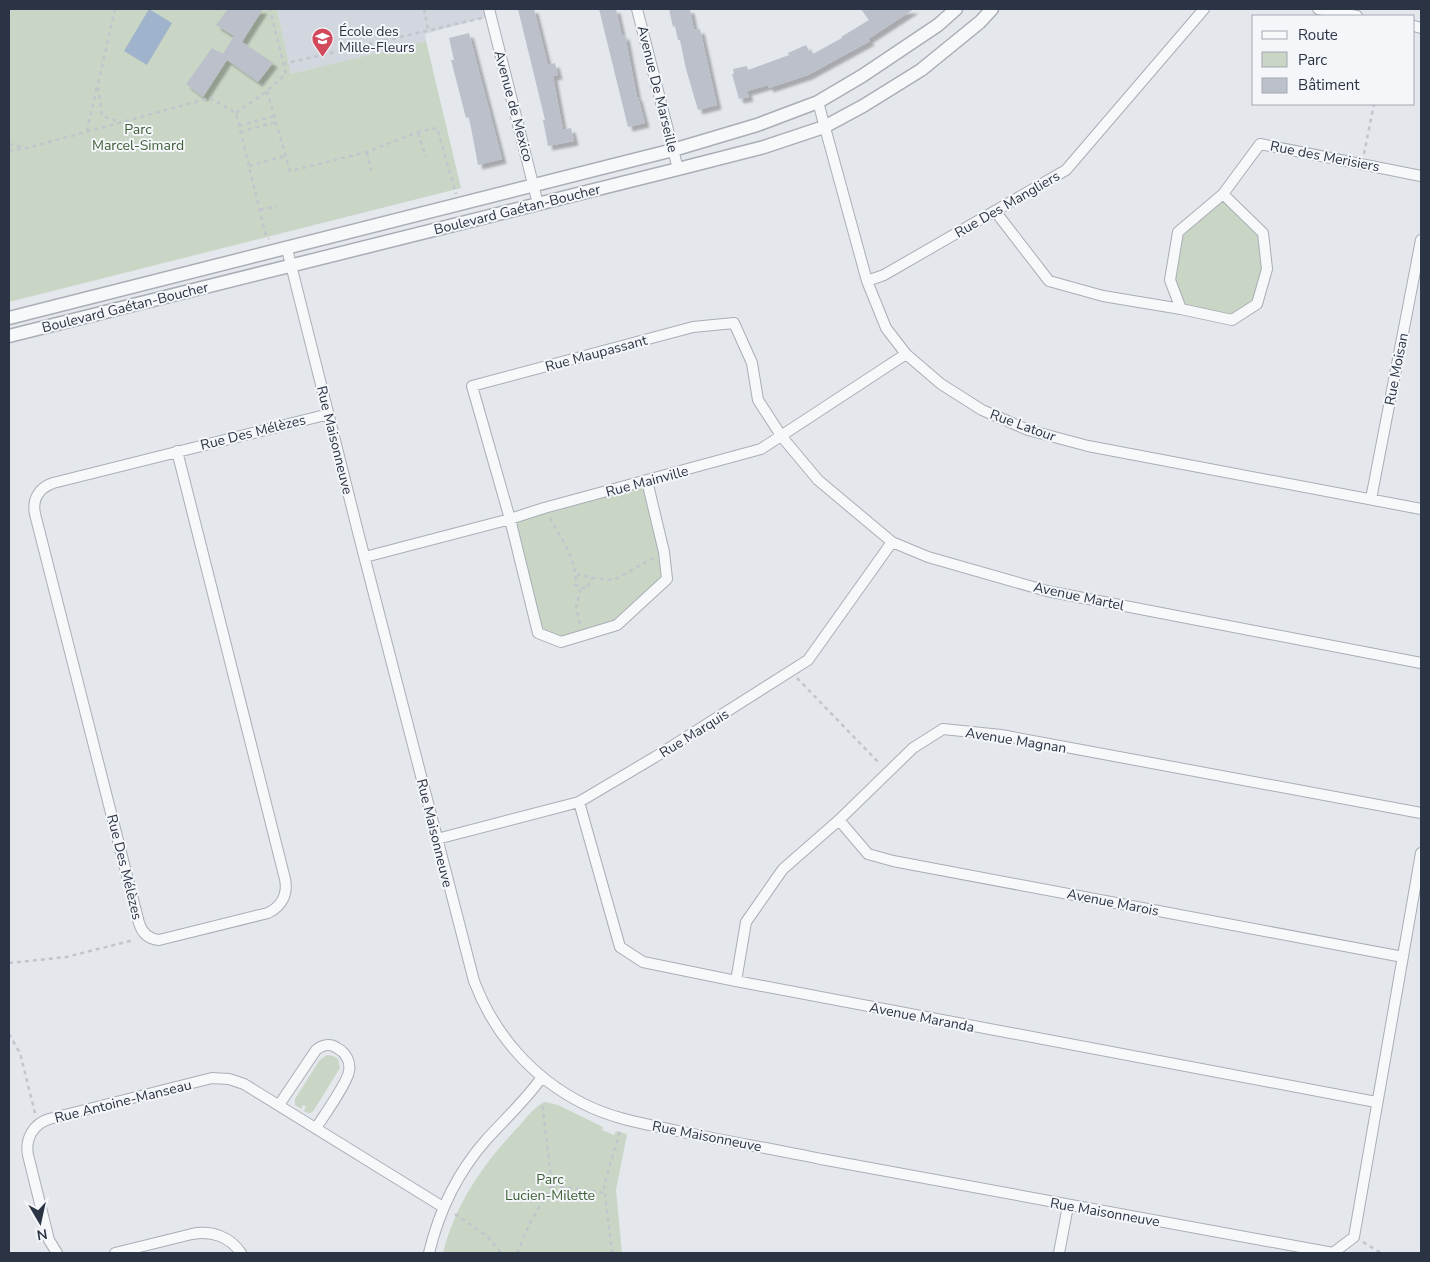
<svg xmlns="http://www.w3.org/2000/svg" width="1430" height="1262" font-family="'Nunito Sans',sans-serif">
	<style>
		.built { fill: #d2d6de }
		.green { fill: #c9d6c5 }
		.water { fill: #9fb4cc }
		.building { fill: #bbc0ca; filter: url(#shadow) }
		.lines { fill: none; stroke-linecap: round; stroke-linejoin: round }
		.minor-casing { stroke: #a9aeb7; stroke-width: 12 }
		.tertiary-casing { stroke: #a9aeb7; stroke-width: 15 }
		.path { stroke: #c2c5cb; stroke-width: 2.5; stroke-dasharray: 4 4; stroke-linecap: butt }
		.minor { stroke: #f7f8fa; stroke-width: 10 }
		.tertiary { stroke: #f7f8fa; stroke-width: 12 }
		.labels { text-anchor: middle; stroke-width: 4; stroke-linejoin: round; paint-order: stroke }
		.poi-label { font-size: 14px; fill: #2b3445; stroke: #f4f6f9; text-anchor: start }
		.street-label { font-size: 14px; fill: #2b3445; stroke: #f4f6f9 }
		.park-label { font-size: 14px; fill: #3f6138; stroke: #f4f6f9 }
	</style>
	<defs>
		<filter id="shadow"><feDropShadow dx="4.5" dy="4.5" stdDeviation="1" flood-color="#0004"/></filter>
	</defs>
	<rect width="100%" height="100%" fill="#e4e7ec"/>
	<!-- built -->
	<path class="built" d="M277 9H489L490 16 425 34 426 41 291 74Z"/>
	<!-- green -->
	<path class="green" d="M9 9H277L291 74 426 41 461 188 9 302Z
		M1223 194 1263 233 1267 269 1257 304 1232 320 1181 309 1170 280 1178 232Z
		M647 481 667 579 617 625 561 642 538 633 510 519Z
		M327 1055 333 1056 338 1059 340 1068 314 1110C311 1114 308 1114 304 1111L306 1107 303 1105 301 1109 295 1105V1099L319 1061Z
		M545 1102 558 1105 603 1127 602 1130 614 1135 616 1131 627 1134 616 1190 622 1253H443C456 1202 484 1163 520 1125 527 1117 535 1106 545 1102Z"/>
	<!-- water -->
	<path class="water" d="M149 9 172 23 147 65 124 51Z"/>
	<!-- building -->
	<path class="building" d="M228 9H263L242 42 273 63 258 82 227 60 203 97 186 84 212 48 223 54 234 36 216 25Z
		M518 9H534L548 65 555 63 558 75 553 76 563 130 571 128 574 141 548 146 543 120H545Z
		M599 9H616L622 36 625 35 637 97H638L645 123 628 127Z
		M669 9H690L694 30 700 29 717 105 698 110 686 69 680 40H678L675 26 673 27Z
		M861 9H914L868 39 870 41 808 75 769 88 768 85 747 91 749 97 739 99 732 74H734L733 69 747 66 748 70 789 55 788 53 806 45 811 55 842 38 841 37 869 20Z
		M469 33 502 159 478 165 469 117 466 118 451 60H454L449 38Z"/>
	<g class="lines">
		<defs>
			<path id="minor" d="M489 9 538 204
				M637 9 678 169
				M1318 9 1357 16
				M1414 26 1421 28
				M818 102 867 281 886 328 906 354 941 384 982 410 1028 430 1088 446 1421 509
				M1223 194 1263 233 1267 269 1257 304 1232 320 1181 309 1170 280 1178 232 1223 194 1260 144 1421 176
				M995 211 1049 281 1103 296 1181 309
				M287 249 359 536 474 981C494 1034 532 1078 584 1104 613 1119 646 1124 678 1131 725 1141 773 1149 821 1159 991 1191 1162 1222 1333 1253L1354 1237 1421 853
				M867 281 884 275 1066 170 1204 9
				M177 451 285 879C288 894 282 906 268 913L159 940C149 939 142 933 139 923L35 514C32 499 39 488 53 483L329 414
				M647 481 664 552 667 579 617 625 561 642 538 633 510 519 472 386 693 327 734 323 752 363 758 400 782 437 818 480 892 542 928 557 1047 591 1421 663
				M1371 499 1421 240
				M365 557 510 519 544 508 761 449 906 354
				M579 802 620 947 643 962 736 981 1376 1102
				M839 820 868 854 893 861 1403 957
				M437 839 579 802 655 757 808 660 892 542
				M736 981 746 922 783 869 839 820 913 748 943 729 1001 735 1421 813
				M279 1105 316 1050C322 1045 330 1043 337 1048 345 1052 351 1061 349 1071 348 1082 323 1117 316 1128
				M57 1253 49 1240 28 1155C25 1139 33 1124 49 1119L212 1078 229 1079 244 1084 443 1207
				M115 1253 192 1234C212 1230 230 1237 241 1253
				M429 1253C439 1211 457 1173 486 1140 505 1119 526 1100 542 1077
				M1059 1253 1068 1206"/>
			<path id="tertiary" d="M9 318 673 150 757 125 818 102 862 76 938 25 956 9
				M9 336 678 169 764 147 824 127 863 106 921 70 980 22 992 9"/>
		</defs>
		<!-- minor casing -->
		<use href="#minor" class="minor-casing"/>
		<!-- tertiary casing -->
		<use href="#tertiary" class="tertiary-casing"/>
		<!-- path -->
		<path class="path" d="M115 9 98 84 102 116 120 122
			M424 9 428 30
			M283 64 482 18
			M267 91 290 171 367 152 418 132 437 128 456 194
			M236 113 267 91 286 74 270 9
			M239 126 274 116
			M87 131 97 86
			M240 132 276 122
			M418 133 426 157
			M9 144 27 148 210 98 236 113 266 236 269 239
			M9 151 24 148
			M367 152 371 171
			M1364 154 1374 104
			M249 166 285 156
			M260 210 277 206
			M550 518C560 536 579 564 575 585L587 589 591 578
			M577 576 580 574 591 578 614 580 653 558
			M580 624 576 607 581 587
			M797 678 880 764
			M9 963 66 957 134 940
			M9 1034 20 1053 35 1113
			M552 1185 604 1193
			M455 1214 487 1236 501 1253
			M1363 1242 1381 1253
			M517 1253 531 1221 552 1185 542 1102
			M612 1253 604 1185 620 1131"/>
		<!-- minor -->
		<use href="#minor" class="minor"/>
		<!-- tertiary -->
		<use href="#tertiary" class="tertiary"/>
	</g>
	<!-- icons -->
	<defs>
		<symbol id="school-pin" viewBox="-11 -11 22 30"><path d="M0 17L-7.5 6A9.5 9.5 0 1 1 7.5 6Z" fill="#d1495b" stroke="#f4f6f9"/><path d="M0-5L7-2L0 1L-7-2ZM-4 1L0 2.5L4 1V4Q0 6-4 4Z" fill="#fff"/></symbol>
	</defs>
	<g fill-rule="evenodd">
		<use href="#school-pin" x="310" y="26" width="25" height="34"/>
	</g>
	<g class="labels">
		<!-- poi labels -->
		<g class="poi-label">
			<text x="339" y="36">École des<tspan x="339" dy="16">Mille-Fleurs</tspan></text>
		</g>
		<!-- street labels -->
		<g class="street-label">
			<text transform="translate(658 89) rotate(76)" y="5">Avenue De Marseille</text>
			<text transform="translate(514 106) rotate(75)" y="5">Avenue de Mexico</text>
			<text transform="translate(1325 156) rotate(11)" y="5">Rue des Merisiers</text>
			<text transform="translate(1007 204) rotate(-30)" y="5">Rue Des Mangliers</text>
			<text transform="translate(517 209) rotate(-14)" y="5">Boulevard Gaétan-Boucher</text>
			<text transform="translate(125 307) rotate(-14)" y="5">Boulevard Gaétan-Boucher</text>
			<text transform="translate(596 353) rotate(-15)" y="5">Rue Maupassant</text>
			<text transform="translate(1396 369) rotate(-79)" y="5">Rue Moisan</text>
			<text transform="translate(1023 425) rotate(20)" y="5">Rue Latour</text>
			<text transform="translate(253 432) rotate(-14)" y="5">Rue Des Mélèzes</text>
			<text transform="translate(335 440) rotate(76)" y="5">Rue Maisonneuve</text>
			<text transform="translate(647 481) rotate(-15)" y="5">Rue Mainville</text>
			<text transform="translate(1079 596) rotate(12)" y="5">Avenue Martel</text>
			<text transform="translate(694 733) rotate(-32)" y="5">Rue Marquis</text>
			<text transform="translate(1016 740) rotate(9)" y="5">Avenue Magnan</text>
			<text transform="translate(435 833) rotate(76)" y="5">Rue Maisonneuve</text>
			<text transform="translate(125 867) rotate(76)" y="5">Rue Des Mélèzes</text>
			<text transform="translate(1113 902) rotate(11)" y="5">Avenue Marois</text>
			<text transform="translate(922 1017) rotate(11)" y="5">Avenue Maranda</text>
			<text transform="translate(123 1101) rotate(-14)" y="5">Rue Antoine-Manseau</text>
			<text transform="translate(707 1136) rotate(11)" y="5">Rue Maisonneuve</text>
			<text transform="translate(1105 1212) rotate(10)" y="5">Rue Maisonneuve</text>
		</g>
		<!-- park labels -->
		<g class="park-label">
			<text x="138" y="134">Parc<tspan x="138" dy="16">Marcel-Simard</tspan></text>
			<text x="550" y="1184">Parc<tspan x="550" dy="16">Lucien-Milette</tspan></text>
		</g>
	</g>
	<!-- border -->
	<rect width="1430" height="1262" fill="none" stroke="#2b3445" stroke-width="20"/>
	<!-- legend -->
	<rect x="1252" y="15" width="162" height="90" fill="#f4f6f9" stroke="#a4a8b1"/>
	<rect x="1262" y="31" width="25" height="8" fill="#f7f8fa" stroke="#a4a8b1"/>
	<text x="1298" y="40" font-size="15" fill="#2b3445">Route</text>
	<rect x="1262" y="52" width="25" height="15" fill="#c9d6c5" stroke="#a4a8b1"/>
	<text x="1298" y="65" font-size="15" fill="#2b3445">Parc</text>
	<rect x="1262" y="78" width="25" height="15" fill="#bbc0ca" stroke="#a4a8b1"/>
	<text x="1298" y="90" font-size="15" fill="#2b3445">Bâtiment</text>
	<!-- north arrow -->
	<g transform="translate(40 1222) rotate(171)" stroke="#f4f6f9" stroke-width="4" paint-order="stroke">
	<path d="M0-4L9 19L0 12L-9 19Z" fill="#2b3445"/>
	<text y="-8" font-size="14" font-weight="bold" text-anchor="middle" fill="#2b3445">N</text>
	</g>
</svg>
